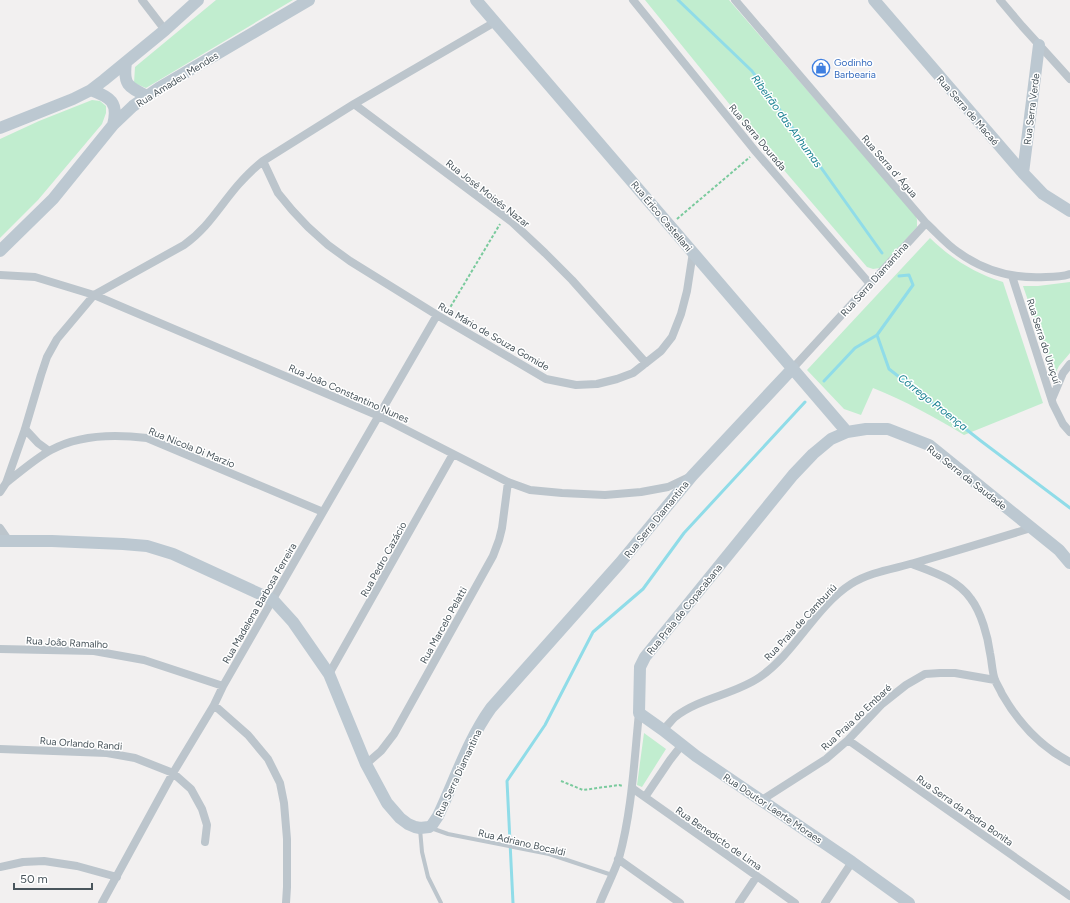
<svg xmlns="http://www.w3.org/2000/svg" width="1070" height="903" font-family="Figtree,sans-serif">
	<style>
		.green { fill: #c1edcf }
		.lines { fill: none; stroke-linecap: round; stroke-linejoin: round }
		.stream { stroke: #90dce8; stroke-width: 3 }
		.path { stroke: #7aca9d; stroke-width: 2; stroke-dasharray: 3 2; stroke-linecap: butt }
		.lane { stroke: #bcc5cc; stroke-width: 4 }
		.street { stroke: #bcc5cc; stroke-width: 8 }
		.secondary { stroke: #bcc8d1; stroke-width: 12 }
		.labels { text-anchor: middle; stroke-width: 3; stroke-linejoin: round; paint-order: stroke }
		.shop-label { font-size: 10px; fill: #366cbe; stroke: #fff; text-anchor: start }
		.street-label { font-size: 10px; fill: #49555c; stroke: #fff }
		.water-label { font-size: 11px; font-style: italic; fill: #137f8f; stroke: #fff }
	</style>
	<rect width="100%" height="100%" fill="#f2f0f0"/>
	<!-- green -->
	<path class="green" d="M216 0H293L146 88 134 83 135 67Z
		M645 0H729L916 216 917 220V227L880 268 873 269 867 267 765 148Z
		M92 100 100 101 106 106V113L102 124 38 200 0 238V139L39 121Z
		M930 238C952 259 974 273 1003 282L1043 403 964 435C935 417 905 401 873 388L861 415 844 409 807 370Z
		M1070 282V353L1059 366 1054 376 1023 286H1038Z
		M644 733 666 749 642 787 637 785Z"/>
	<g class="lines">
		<!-- stream -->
		<path class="stream" d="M678 0 752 71 882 253
			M899 276 909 275 913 285 877 335 889 369 981 441 1070 508
			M824 381 855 348 877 335
			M513 903 507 781 545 725 593 632 643 589 684 533 805 402"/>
		<!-- path -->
		<path class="path" d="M677 219 750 157
			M448 311 500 224
			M561 781 583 790 619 785 623 786"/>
		<!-- lane -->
		<path class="lane" d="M431 828 448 834 549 854 612 875
			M420 829 422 852 428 877 441 903"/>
		<!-- street -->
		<path class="street" d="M142 0 165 30
			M633 0 756 152 870 284
			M735 0 926 223C936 232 946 244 958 252 984 271 1014 279 1046 277 1054 277 1062 277 1070 274
			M1000 0 1022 26 1070 79
			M354 104 512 222 545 253 572 280 646 363
			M263 161 278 193 292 210 308 227 328 245 350 261 437 315 546 379 576 385 597 384 617 379 633 373 661 351 672 337 681 314 687 291 693 252
			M0 275 35 277 94 295 379 416 508 482 530 490 562 493 605 495 641 492 668 487 689 477
			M1012 276 1053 404 1063 424 1070 432
			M793 368 926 223
			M1052 399 1063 373 1070 364
			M25 429 38 443 49 451
			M6 483C20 472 36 458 51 450 80 434 115 434 147 438L323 512
			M0 492 6 483 25 429 41 375 47 357 57 339 94 295 184 245C208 228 219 207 238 185 246 176 254 168 263 161L354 104 495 22
			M0 528 9 541
			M912 564C933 572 957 579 971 599 981 612 988 637 990 653 992 662 992 672 995 680 997 685 1000 689 1002 694 1018 722 1041 747 1070 762
			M0 649 94 651 144 660 223 686
			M329 674 453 454
			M214 705 248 735 268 759 280 783 284 803 287 839V887L286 903
			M663 730C667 726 671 721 675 717 701 697 734 695 760 677 795 653 815 607 851 584 870 572 893 569 914 563 953 552 992 540 1031 528
			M848 740 1070 896
			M0 749 107 753 135 758 173 773 191 789 202 809 207 825 205 842
			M366 764 381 751 394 734 493 556 499 540 502 528 508 482
			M632 788 795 903
			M645 797 670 760 681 746
			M762 800 826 759 848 740 882 704 906 685 925 674 940 673H955L995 680
			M618 859 680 903
			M0 867 23 862 44 861 77 866 117 877
			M102 903 173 773 214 705 223 686 323 512 437 315
			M600 903C606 888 614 873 619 858 632 811 634 762 639 713
			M739 903 757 876
			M825 903 852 862"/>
		<!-- secondary -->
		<path class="secondary" d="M476 0 847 432
			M874 0 1023 173 1043 194 1070 211
			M126 62C123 85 128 87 147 96
			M91 90C110 97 119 102 113 125
			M0 128 73 99 91 90 104 80 165 30 198 0
			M1023 173 1039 45
			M0 251 53 199 113 125 133 106 159 88 309 0
			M0 541H52L123 544 147 546 173 554 273 600 293 622 329 674 366 764 387 803 400 818 408 824 415 827 420 828 429 827 432 825 438 816C455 780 468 740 491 708L620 563 692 476 793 368
			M909 903 852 862 696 756 663 730 639 713 640 667 645 657 793 475 813 454 831 439 847 432 866 429H888L929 445 1059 550 1070 563"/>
	</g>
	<!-- icons -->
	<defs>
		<symbol id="shop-ring" viewBox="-11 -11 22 22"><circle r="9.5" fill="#fff" stroke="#3f7fe0" stroke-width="1.5"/><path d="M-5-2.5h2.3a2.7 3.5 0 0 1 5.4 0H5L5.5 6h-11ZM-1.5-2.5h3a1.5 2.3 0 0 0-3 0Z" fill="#3f7fe0"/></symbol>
	</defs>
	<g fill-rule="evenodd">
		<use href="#shop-ring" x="811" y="58" width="20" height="20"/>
	</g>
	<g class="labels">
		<!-- shop labels -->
		<g class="shop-label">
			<text x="834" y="66">Godinho<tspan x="834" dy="12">Barbearia</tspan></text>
		</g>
		<!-- street labels -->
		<g class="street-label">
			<text transform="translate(177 79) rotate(-32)" y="4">Rua Amadeu Mendes</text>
			<text transform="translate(1031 109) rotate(-83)" y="4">Rua Serra Verde</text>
			<text transform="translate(968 110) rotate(49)" y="4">Rua Serra de Macaé</text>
			<text transform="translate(758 137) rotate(50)" y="4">Rua Serra Dourada</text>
			<text transform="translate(890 166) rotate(49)" y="4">Rua Serra d' Água</text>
			<text transform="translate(488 193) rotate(38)" y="4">Rua José Moisés Nazar</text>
			<text transform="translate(662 216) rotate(50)" y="4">Rua Érico Castellani</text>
			<text transform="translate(874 279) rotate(-48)" y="4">Rua Serra Diamantina</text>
			<text transform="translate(494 336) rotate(30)" y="4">Rua Mário de Souza Gomide</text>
			<text transform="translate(1044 341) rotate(72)" y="4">Rua Serra do Uruçuí</text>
			<text transform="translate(349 393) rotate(24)" y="4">Rua João Constantino Nunes</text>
			<text transform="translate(192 447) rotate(22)" y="4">Rua Nicola Di Marzio</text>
			<text transform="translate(967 477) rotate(38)" y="4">Rua Serra da Saudade</text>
			<text transform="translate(656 519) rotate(-51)" y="4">Rua Serra Diamantina</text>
			<text transform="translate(383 559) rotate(-61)" y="4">Rua Pedro Cazácio</text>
			<text transform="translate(259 603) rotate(-60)" y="4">Rua Madelena Barbosa Ferreira</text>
			<text transform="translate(684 609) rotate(-51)" y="4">Rua Praia de Copacabana</text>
			<text transform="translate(800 622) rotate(-47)" y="4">Rua Praia de Camburiú</text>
			<text transform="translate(443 625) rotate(-61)" y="4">Rua Marcelo Pelatti</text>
			<text transform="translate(67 642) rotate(3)" y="4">Rua João Ramalho</text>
			<text transform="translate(856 717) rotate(-43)" y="4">Rua Praia do Embaré</text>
			<text transform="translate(81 743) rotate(4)" y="4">Rua Orlando Randi</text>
			<text transform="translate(458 773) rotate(-65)" y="4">Rua Serra Diamantina</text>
			<text transform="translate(773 808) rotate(34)" y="4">Rua Doutor Laerte Moraes</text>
			<text transform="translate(965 810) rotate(35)" y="4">Rua Serra da Pedra Bonita</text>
			<text transform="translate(719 838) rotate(35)" y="4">Rua Benedicto de Lima</text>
			<text transform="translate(522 842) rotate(13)" y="4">Rua Adriano Bocaldi</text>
		</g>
		<!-- water labels -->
		<g class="water-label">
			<text transform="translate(787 121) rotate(54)" y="4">Ribeirão das Anhumas</text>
			<text transform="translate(933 402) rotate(38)" y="4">Córrego Proença</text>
		</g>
	</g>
	<!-- scale -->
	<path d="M14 883v6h78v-6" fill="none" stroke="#49555c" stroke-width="2"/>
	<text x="20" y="883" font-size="12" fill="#49555c" stroke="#ffffff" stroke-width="3" paint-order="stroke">50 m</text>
</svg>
